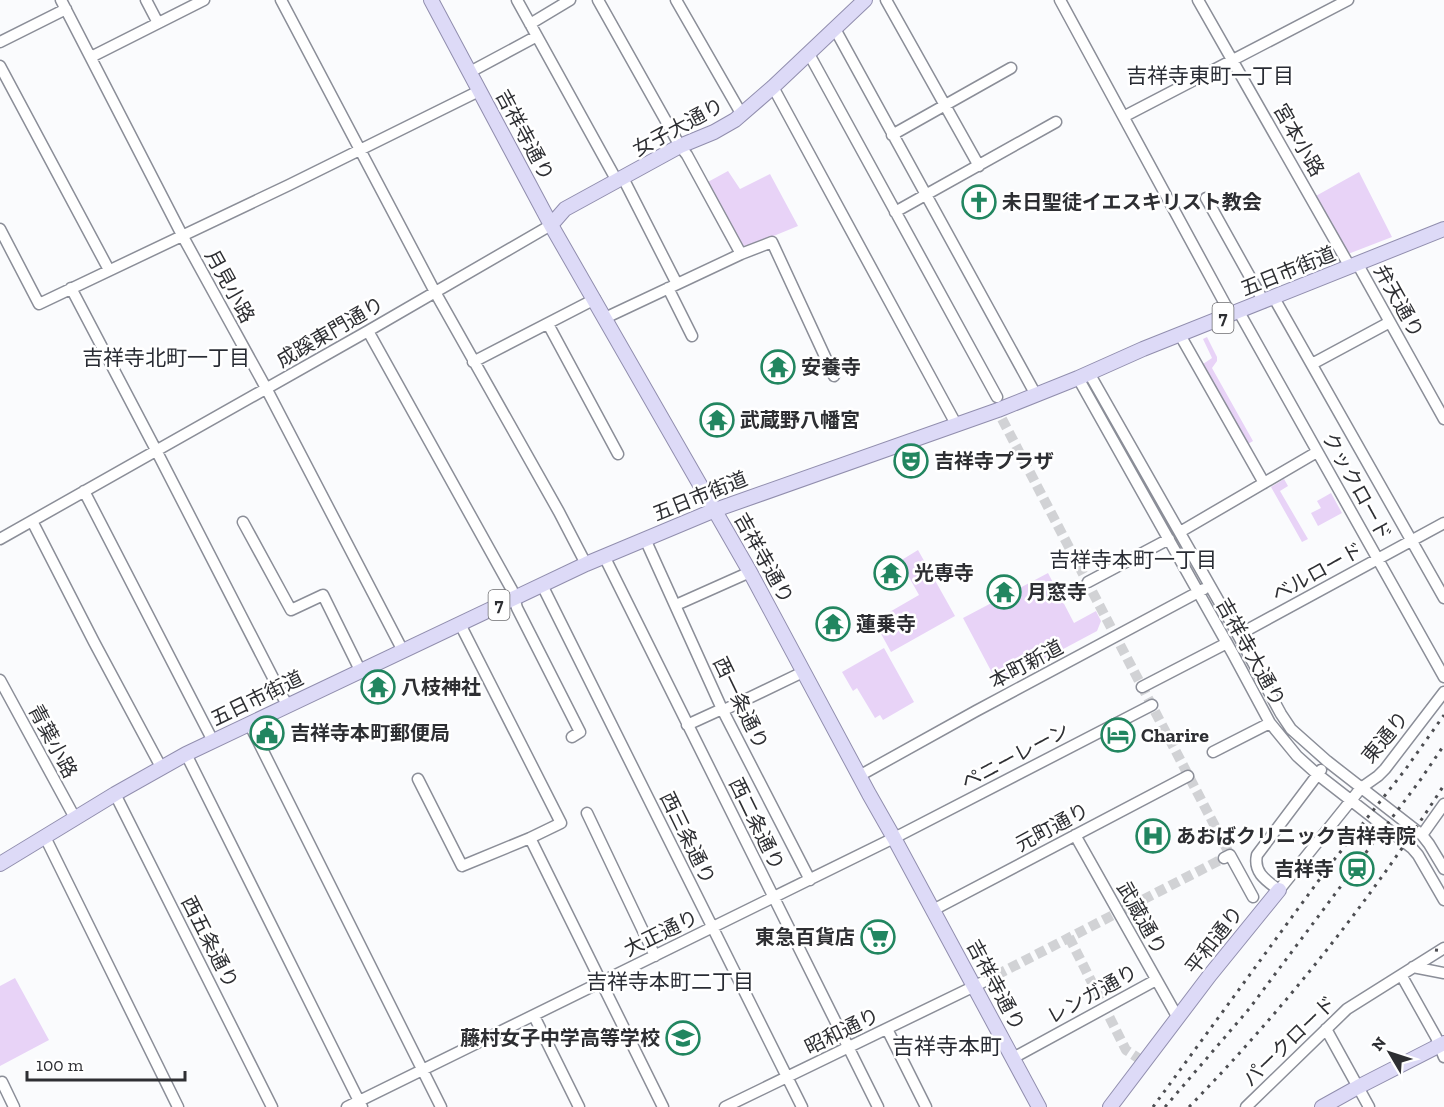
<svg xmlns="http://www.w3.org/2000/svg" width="1444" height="1107" font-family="'Zilla Slab','Noto Sans JP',serif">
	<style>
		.green { fill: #e8d3f7 }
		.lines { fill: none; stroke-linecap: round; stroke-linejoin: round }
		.minor-tunnel { stroke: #d1d2d5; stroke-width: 10; stroke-dasharray: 10 5; stroke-linecap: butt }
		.minor-casing { stroke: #8b8e98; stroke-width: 13 }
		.major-casing { stroke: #918eae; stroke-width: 16 }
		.minor { stroke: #fff; stroke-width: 10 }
		.major { stroke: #dddaf7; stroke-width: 14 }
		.rail { stroke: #4d4e52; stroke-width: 3; stroke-dasharray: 3 6; stroke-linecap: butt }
		.labels { text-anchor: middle; stroke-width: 5; stroke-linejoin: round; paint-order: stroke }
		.shield { fill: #fff; stroke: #6d6d70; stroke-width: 1.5 }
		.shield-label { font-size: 18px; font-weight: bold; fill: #2e2f33 }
		.street-label { font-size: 20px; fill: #2e2f33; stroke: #fff }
		.poi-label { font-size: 20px; font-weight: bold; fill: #2e2f33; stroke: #fff; text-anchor: start }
		.neighbourhood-label { font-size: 21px; fill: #292c34; stroke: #fff }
		.quarter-label { font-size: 22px; fill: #292c34; stroke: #fff }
	</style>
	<rect width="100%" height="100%" fill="#fafbfd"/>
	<!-- green -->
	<path class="green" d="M728 171 740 189 770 174 798 226 744 248 706 183Z
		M1359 172 1392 237 1348 254 1314 197Z
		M1207 337 1217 357V361L1212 368 1253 441 1248 444 1203 364 1212 358 1203 339Z
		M1284 479 1288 486 1280 491 1308 539 1302 542 1271 487Z
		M1331 493 1342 513 1318 526 1311 513 1321 508 1317 501Z
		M918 550 955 616 891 652 874 621 919 595 900 561Z
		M1048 573 1074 623 1096 611 1101 621 1097 631 998 684 963 618Z
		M884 648 914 702 883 720 880 715 875 718 857 688 853 691 842 672Z
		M15 978 49 1040 0 1066V986Z"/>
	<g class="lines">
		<!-- minor-tunnel -->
		<path class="minor-tunnel" d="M1002 419 1230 855
			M1069 937 1126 1050 1138 1058
			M983 982 1224 858"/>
		<defs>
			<path id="minor" d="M61 0 182 235 266 388 403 651
				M146 0 158 23
				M281 0 435 292 559 512 586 564
				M517 0 617 181
				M598 0 680 146 687 155 741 254
				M676 0 742 115
				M886 0 979 166
				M1060 0 1231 315
				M1198 0 1350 267
				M530 24 570 0
				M835 29 1036 395
				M0 42 66 9
				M809 54 997 397
				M91 57 204 0
				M0 66 109 270
				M470 72 537 36
				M773 87 956 424
				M1125 116 1348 0
				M892 135 1011 68
				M623 178 677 284
				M1206 198 1264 302
				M895 212 1056 122
				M0 229 39 304 289 185 479 91
				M1357 263 1444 419
				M71 288 156 450 287 705
				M668 288 692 336
				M1274 298 1444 598
				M1239 312 1444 677
				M605 318 741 254 772 242 834 376
				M548 324 618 454
				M368 331 512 590 517 608 580 732 572 737
				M1180 335 1264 483
				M473 362 595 299
				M1312 364 1390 322
				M1089 373 1238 635 1281 714 1291 729 1327 761 1422 835 1429 844 1444 869
				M1078 378 1233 654 1270 723 1297 756 1317 774 1412 848 1418 855 1444 900
				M84 491 213 741
				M32 521 94 642 161 767
				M243 522 291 610 323 595 360 670
				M1180 532 1317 452
				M0 539 368 331 551 225
				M645 539 722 709 810 880
				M604 556 878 1107
				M1088 582 1169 539
				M542 585 802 1107
				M676 605 750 572
				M1238 635 1444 523
				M0 680 75 818
				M1142 687 1227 643
				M249 723 441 1107
				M687 725 722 709H726L803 672
				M1213 752 1270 723
				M186 754 362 1107
				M1321 770 1257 855C1253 873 1267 881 1279 890L1361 788 1378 776 1385 769 1444 692
				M859 776 976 711 1204 589
				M418 779 462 866 530 838 561 823 460 624
				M115 794 272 1107
				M587 813 655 956
				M1075 835 1178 1018
				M1422 835 1444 804
				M45 837 178 1107
				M530 838 663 1107
				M1224 858 1230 855 1253 897
				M933 910 1188 776
				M1413 967 1444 973
				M1404 980 1436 1037 1444 1057
				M534 1016 579 1107
				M887 1029 926 1107
				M1326 1029 1369 1107
				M1013 1058 1156 980
				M2 1082 14 1107
				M347 1107 902 834 1152 705
				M725 1107 983 982
				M1246 1107 1347 1009 1444 948"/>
			<path id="major" d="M431 0 551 225 750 572 869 794 894 838 1039 1107
				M551 225 565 209 680 146 714 132 735 120 773 87 865 0
				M0 864 115 794 186 754 586 564 715 510 998 410 1078 378 1143 349 1444 229
				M1110 1107 1210 975 1279 890
				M1322 1107 1358 1087 1444 1043"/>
		</defs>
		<!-- minor casing -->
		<use href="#minor" class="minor-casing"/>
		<!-- major casing -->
		<use href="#major" class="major-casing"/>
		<!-- minor -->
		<use href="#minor" class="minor"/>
		<!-- major -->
		<use href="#major" class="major"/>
		<!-- rail -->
		<path class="rail" d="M1435 950 1444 951
			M1153 1107 1330 865 1405 770 1444 715
			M1165 1107 1249 1009 1421 779 1444 745
			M1189 1107C1285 1008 1370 901 1444 785"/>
	</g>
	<!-- icons -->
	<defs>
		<symbol id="church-ring" viewBox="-11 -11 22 22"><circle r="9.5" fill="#fff" stroke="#228660" stroke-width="1.5"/><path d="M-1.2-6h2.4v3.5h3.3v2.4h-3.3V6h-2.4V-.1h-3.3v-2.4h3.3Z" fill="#228660"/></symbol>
		<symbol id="temple-ring" viewBox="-11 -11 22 22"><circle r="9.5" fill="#fff" stroke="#228660" stroke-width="1.5"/><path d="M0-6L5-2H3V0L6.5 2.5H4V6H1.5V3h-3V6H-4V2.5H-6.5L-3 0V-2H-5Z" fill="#228660"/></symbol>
		<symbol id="theatre-ring" viewBox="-11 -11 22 22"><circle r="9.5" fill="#fff" stroke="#228660" stroke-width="1.5"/><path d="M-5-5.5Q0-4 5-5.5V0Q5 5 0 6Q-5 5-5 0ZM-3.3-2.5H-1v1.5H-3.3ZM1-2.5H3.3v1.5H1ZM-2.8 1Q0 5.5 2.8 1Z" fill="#228660"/></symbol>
		<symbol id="civic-ring" viewBox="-11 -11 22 22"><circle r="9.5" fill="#fff" stroke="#228660" stroke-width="1.5"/><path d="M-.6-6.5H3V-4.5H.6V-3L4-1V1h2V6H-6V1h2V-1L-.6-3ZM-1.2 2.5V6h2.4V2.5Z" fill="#228660"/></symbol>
		<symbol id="hotel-ring" viewBox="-11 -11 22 22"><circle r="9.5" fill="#fff" stroke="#228660" stroke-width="1.5"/><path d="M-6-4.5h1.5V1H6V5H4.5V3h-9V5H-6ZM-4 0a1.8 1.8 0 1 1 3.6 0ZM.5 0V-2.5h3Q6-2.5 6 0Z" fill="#228660"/></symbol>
		<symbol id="hospital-ring" viewBox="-11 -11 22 22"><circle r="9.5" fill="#fff" stroke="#228660" stroke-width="1.5"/><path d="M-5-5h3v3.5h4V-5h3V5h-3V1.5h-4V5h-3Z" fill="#228660"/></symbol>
		<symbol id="station-ring" viewBox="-11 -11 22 22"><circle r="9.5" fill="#fff" stroke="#228660" stroke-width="1.5"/><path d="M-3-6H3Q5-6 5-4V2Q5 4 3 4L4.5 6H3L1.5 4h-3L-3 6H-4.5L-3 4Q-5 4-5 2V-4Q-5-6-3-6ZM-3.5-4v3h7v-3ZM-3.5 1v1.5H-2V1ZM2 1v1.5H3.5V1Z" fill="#228660"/></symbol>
		<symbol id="supermarket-ring" viewBox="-11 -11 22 22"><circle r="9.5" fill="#fff" stroke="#228660" stroke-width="1.5"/><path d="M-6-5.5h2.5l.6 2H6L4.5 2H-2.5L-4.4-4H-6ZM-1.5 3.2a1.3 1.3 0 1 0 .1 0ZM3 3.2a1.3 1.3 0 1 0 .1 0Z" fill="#228660"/></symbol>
		<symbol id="school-ring" viewBox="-11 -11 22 22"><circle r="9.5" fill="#fff" stroke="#228660" stroke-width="1.5"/><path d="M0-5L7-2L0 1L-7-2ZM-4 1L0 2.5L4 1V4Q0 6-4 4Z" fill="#228660"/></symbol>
	</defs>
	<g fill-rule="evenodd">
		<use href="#church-ring" x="960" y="183" width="38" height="38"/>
		<use href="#temple-ring" x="759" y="348" width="38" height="38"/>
		<use href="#temple-ring" x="698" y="401" width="38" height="38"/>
		<use href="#theatre-ring" x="892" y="442" width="38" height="38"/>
		<use href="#temple-ring" x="872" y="554" width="38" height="38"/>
		<use href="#temple-ring" x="985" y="573" width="38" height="38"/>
		<use href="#temple-ring" x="814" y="605" width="38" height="38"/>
		<use href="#temple-ring" x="359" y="668" width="38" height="38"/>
		<use href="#civic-ring" x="248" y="714" width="38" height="38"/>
		<use href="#hotel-ring" x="1099" y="716" width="38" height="38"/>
		<use href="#hospital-ring" x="1134" y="817" width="38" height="38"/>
		<use href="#station-ring" x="1338" y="850" width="38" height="38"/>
		<use href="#supermarket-ring" x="859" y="918" width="38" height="38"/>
		<use href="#school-ring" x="664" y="1019" width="38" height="38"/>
	</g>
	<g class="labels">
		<!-- shield labels -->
		<g class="shield">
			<rect x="1212.5" y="303" width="21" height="30" rx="4.5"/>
			<rect x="488.5" y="590" width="21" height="30" rx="4.5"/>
		</g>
		<g class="shield-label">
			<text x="1223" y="324">7</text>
			<text x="499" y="611">7</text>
		</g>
		<!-- street labels -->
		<g class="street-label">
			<text transform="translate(678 127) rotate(-28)" y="7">女子大通り</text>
			<text transform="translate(525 135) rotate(62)" y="7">吉祥寺通り</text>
			<text transform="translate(1299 140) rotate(60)" y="7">宮本小路</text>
			<text transform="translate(1288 271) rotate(-22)" y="7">五日市街道</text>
			<text transform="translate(230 286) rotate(61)" y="7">月見小路</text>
			<text transform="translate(1399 301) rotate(61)" y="7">弁天通り</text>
			<text transform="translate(330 332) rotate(-30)" y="7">成蹊東門通り</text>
			<text transform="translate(1357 486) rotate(61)" y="7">クックロード</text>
			<text transform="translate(700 496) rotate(-22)" y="7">五日市街道</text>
			<text transform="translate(764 558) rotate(61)" y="7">吉祥寺通り</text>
			<text transform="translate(1317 572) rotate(-29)" y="7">ベルロード</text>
			<text transform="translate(1251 652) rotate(61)" y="7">吉祥寺大通り</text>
			<text transform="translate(1026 664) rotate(-28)" y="7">本町新道</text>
			<text transform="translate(257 698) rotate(-26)" y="7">五日市街道</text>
			<text transform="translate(741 703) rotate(64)" y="7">西一条通り</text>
			<text transform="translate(1385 737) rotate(-50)" y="7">東通り</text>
			<text transform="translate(53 741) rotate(62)" y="7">青葉小路</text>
			<text transform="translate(1015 756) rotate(-28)" y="7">ペニーレーン</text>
			<text transform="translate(757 824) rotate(64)" y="7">西二条通り</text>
			<text transform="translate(1052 827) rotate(-28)" y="7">元町通り</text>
			<text transform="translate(688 838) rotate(64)" y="7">西三条通り</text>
			<text transform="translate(1142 918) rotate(61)" y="7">武蔵通り</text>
			<text transform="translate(661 933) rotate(-26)" y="7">大正通り</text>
			<text transform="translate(1214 940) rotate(-52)" y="7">平和通り</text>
			<text transform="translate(210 942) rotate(63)" y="7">西五条通り</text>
			<text transform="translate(996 985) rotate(62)" y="7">吉祥寺通り</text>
			<text transform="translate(1092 994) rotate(-29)" y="7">レンガ通り</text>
			<text transform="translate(842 1031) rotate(-26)" y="7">昭和通り</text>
			<text transform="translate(1289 1041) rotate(-44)" y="7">パークロード</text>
		</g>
		<!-- poi labels -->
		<g class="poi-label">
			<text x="1002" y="209">未日聖徒イエスキリスト教会</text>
			<text x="801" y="374">安養寺</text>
			<text x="740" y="427">武蔵野八幡宮</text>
			<text x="934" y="468">吉祥寺プラザ</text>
			<text x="914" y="580">光専寺</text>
			<text x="1027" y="599">月窓寺</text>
			<text x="856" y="631">蓮乗寺</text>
			<text x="401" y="694">八枝神社</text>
			<text x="290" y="740">吉祥寺本町郵便局</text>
			<text x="1141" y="742">Charire</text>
			<text x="1176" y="843">あおばクリニック吉祥寺院</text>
			<text x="1334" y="876" text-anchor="end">吉祥寺</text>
			<text x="855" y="944" text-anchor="end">東急百貨店</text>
			<text x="660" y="1045" text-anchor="end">藤村女子中学高等学校</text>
		</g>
		<!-- neighbourhood labels -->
		<g class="neighbourhood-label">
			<text x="1210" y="83">吉祥寺東町一丁目</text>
			<text x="166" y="365">吉祥寺北町一丁目</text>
			<text x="1133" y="567">吉祥寺本町一丁目</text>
			<text x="670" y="989">吉祥寺本町二丁目</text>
		</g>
		<!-- quarter labels -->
		<g class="quarter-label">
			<text x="947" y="1054">吉祥寺本町</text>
		</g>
	</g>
	<!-- north arrow -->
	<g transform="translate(1390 1053) rotate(309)" stroke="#ffffff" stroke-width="4.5" paint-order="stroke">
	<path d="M0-4.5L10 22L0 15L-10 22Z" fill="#2e2f33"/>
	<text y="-9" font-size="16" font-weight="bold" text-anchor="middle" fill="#2e2f33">N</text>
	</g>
	<!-- scale -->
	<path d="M27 1071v9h158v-9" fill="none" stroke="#2e2f33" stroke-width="3"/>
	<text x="36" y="1071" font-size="18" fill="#2e2f33" stroke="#ffffff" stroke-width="4.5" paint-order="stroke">100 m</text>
</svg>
